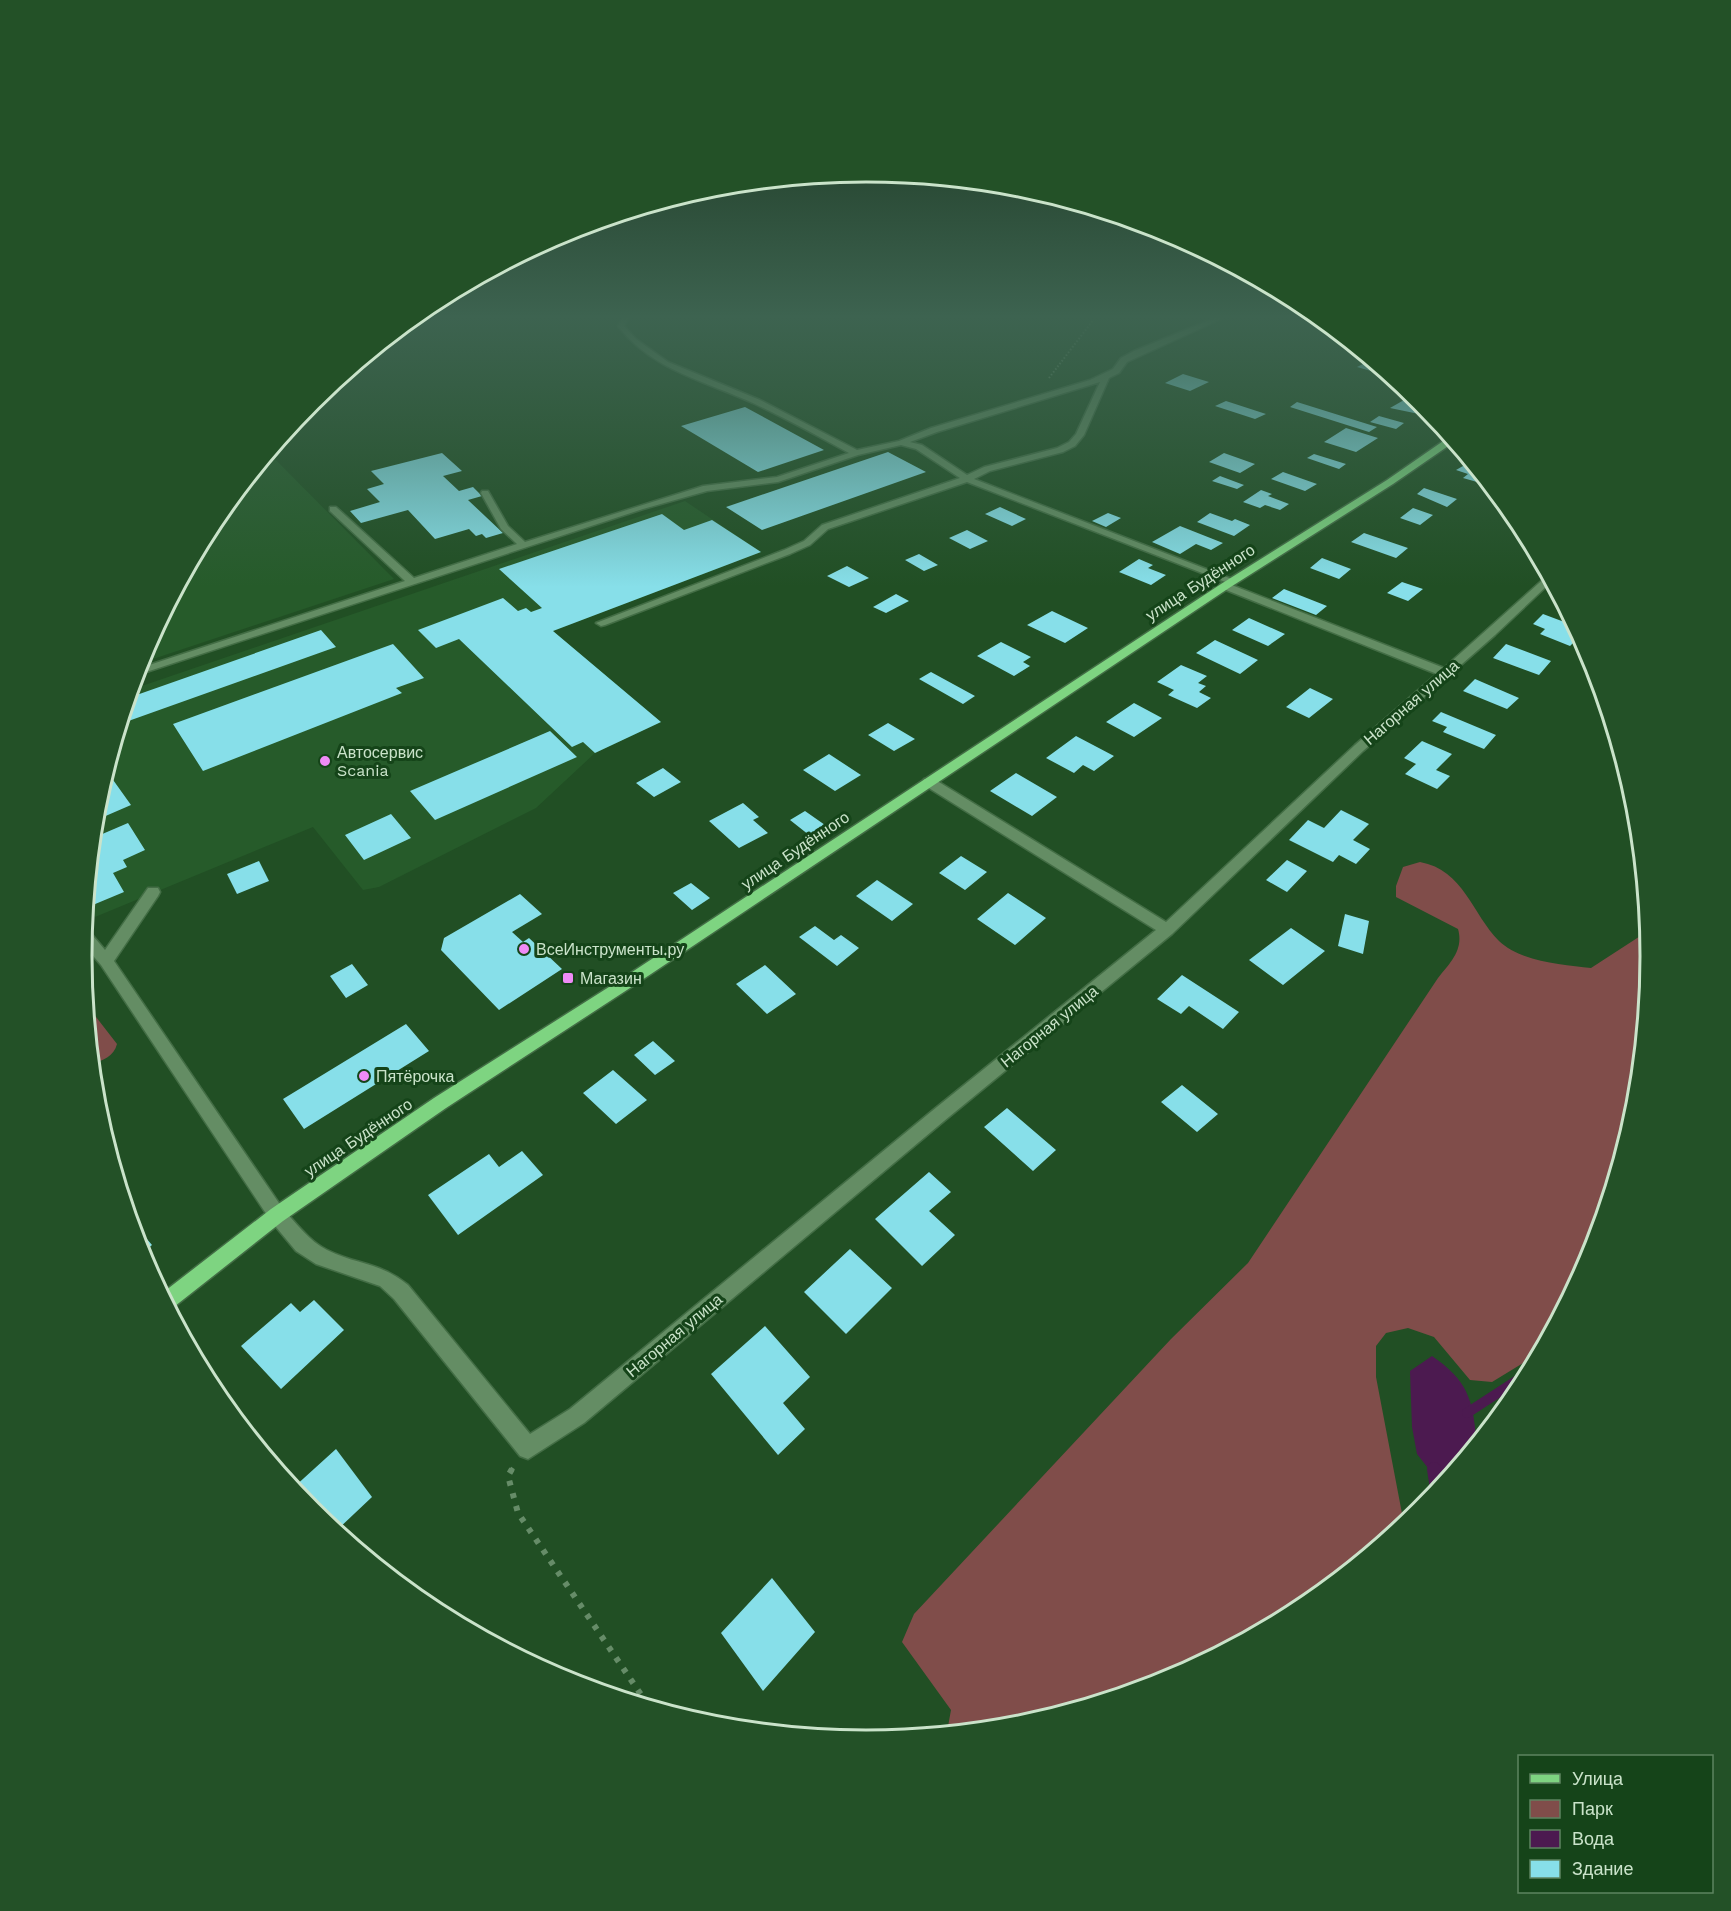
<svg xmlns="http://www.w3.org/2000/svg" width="1731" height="1911" font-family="'Work Sans',sans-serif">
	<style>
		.built { fill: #265b2a }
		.green { fill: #804d4a }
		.water { fill: #4c1a50 }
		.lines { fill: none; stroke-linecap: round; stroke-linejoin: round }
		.stream-far1 { stroke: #4c1a50; stroke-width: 10 }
		.stream { stroke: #4c1a50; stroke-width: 14 }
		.building { fill: #87dfe9 }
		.minor-casing { stroke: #436d45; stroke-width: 3 }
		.major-casing { stroke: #436d45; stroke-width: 3 }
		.path-far2 { stroke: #668c68; stroke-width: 2; stroke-dasharray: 1.5 2; stroke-linecap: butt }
		.path-far1 { stroke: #668c68; stroke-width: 4.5; stroke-dasharray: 4 6; stroke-linecap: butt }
		.path { stroke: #668c68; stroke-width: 6; stroke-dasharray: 5 8; stroke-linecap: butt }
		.minor { fill: #648d64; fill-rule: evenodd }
		.major { fill: #7ed481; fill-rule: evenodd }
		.poi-dot { fill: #ef8bf6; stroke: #154419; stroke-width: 2 }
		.labels { text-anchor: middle; stroke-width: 6; stroke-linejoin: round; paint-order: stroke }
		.street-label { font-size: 16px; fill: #cae3ca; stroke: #154419 }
		.poi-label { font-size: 16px; fill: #cae3ca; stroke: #154419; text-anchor: start }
		.rim { fill: none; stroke: #cae3ca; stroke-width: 3 }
	</style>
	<rect width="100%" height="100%" fill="#214f24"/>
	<!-- built -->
	<path class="built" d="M273 457 394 579 138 664 213 519 262 460Z
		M685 501 761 552 553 631 661 722 595 753 536 808 379 887 363 890 313 827 95 917 86 903 96 802 130 690Z"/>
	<!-- green -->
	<path class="green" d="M1420 862C1464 870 1472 914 1499 941 1521 962 1563 965 1591 968L1648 931 1650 956 1635 1109 1590 1256 1538 1354 1492 1382 1470 1380 1434 1337 1408 1328 1386 1333 1376 1346V1377L1404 1524 1301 1608 1165 1680 1018 1725 947 1732 951 1710 902 1642 914 1614 1171 1339 1248 1263 1438 978C1450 963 1464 950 1458 929L1396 897V886L1403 867Z
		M86 1004 117 1044C114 1056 103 1061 92 1063Z"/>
	<!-- water -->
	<path class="water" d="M1432 1356C1467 1380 1473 1399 1476 1439L1450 1474 1435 1477 1417 1454 1412 1427 1410 1371Z"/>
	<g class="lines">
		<!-- stream-far1 -->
		<path class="stream-far1" d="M1467 1413 1527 1374
			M1434 1468V1471"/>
		<!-- stream -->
		<path class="stream" d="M1434 1469 1437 1489"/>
	</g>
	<!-- building -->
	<path class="building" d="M1365 363 1381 369 1384 371 1378 373 1357 367Z
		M1183 374 1209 382 1190 391 1165 383Z
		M1404 400 1417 404 1413 407 1425 410 1419 414 1390 408Z
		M1226 401 1266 414 1255 419 1215 406Z
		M1297 402 1377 427 1369 432 1290 407Z
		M745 407 824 450 758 472 681 426Z
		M1379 416 1404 423 1396 429 1370 422Z
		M1346 428 1378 438 1356 452 1324 442Z
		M888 452 926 472 762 530 726 507Z
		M442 453 462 471 443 476 459 491 473 487 482 496 468 500 503 533 486 538 482 534 476 536 469 529 435 539 408 510 361 523 350 511 380 502 367 489 384 484 371 471Z
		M1224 453 1255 464 1240 473 1209 462Z
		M1314 454 1346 464 1339 469 1307 458Z
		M1463 466 1477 471 1483 478 1477 482 1463 478 1468 474 1456 470Z
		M1283 472 1317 484 1305 491 1271 479Z
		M1220 476 1244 485 1237 489 1212 481Z
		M1424 488 1457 499 1447 507 1417 494Z
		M1261 490 1272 494 1268 496 1289 504 1280 510 1265 505 1260 508 1243 502Z
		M1000 507 1026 519 1012 526 985 514Z
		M1413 508 1433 515 1420 525 1400 518Z
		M1108 513 1121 518 1106 527 1092 521Z
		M1210 513 1232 521 1235 519 1250 525 1234 536 1197 522Z
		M662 514 684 530 712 520 761 552 553 631 661 722 595 753 583 742 572 747 459 639 436 648 418 630 503 598 518 611 526 608 531 612 542 608 499 569Z
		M1180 526 1223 543 1211 550 1196 544 1180 554 1152 542Z
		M967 530 988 541 970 549 949 538Z
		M1364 533 1408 548 1396 558 1351 542Z
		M919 554 938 565 924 571 905 560Z
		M1322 558 1351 569 1339 579 1310 568Z
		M1139 559 1153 565 1148 568 1166 575 1151 585 1119 572Z
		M847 566 869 578 849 587 827 576Z
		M1402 582 1423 589 1408 601 1387 593Z
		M1284 589 1327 606 1316 615 1272 598Z
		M896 594 909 601 886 613 873 607Z
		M1052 611 1088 628 1065 643 1027 625Z
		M1543 614 1575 626 1580 636 1570 646 1540 634 1545 629 1533 624Z
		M1249 618 1285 634 1268 646 1232 630Z
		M321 630 336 647 120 724 128 698Z
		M1215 640 1258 660 1240 674 1196 653Z
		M1001 642 1031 657 1023 662 1030 666 1014 676 977 656Z
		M393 644 424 678 396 688 402 693 203 771 173 724Z
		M1506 644 1551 661 1539 675 1493 658Z
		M1181 665 1207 676 1198 683 1206 686 1199 692 1211 698 1197 708 1168 695 1174 690 1157 682Z
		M931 672 975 696 963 704 919 679Z
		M1475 679 1519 698 1507 709 1463 691Z
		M1310 688 1333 699 1309 718 1286 707Z
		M1134 703 1162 718 1134 737 1106 722Z
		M1441 712 1496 735 1484 749 1443 732 1447 727 1432 721Z
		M888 723 915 739 894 751 868 735Z
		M550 731 577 757 435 820 410 791Z
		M1076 736 1114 756 1094 771 1083 765 1074 773 1046 758Z
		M1422 741 1452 754 1436 770 1450 776 1437 789 1405 774 1416 764 1404 758Z
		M829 754 861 775 835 791 803 770Z
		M663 768 681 782 654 797 636 783Z
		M106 770 131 805 94 821 96 802Z
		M1016 773 1057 797 1032 816 990 791Z
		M743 803 759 817 753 820 768 833 739 848 709 821Z
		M1341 810 1369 824 1353 840 1370 849 1356 864 1339 855 1333 862 1289 840 1308 820 1324 828Z
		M805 811 825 825 809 835 790 820Z
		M391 814 411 838 364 860 345 835Z
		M128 823 145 850 123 860 127 867 113 873 124 892 88 907 86 903 93 838Z
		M961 856 987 872 965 890 939 873Z
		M1287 860 1307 871 1287 892 1266 880Z
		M259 861 269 881 237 894 227 874Z
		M877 880 913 904 892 921 856 896Z
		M691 883 710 898 692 910 673 893Z
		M1008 893 1046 918 1015 945 977 919Z
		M520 894 542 914 512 932 523 942 529 938 562 969 499 1010 441 950 444 938Z
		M1345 914 1369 921 1363 954 1338 946Z
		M815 926 834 940 841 935 859 948 837 966 799 937Z
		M1291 928 1325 951 1283 985 1249 960Z
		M352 964 368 985 346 998 330 976Z
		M765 965 796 994 767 1014 736 984Z
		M1182 975 1239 1012 1223 1029 1189 1006 1181 1014 1157 999Z
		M406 1024 429 1051 304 1129 283 1099Z
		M653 1041 675 1061 655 1075 634 1055Z
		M613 1070 647 1100 616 1124 583 1093Z
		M1182 1085 1218 1114 1197 1132 1161 1102Z
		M1007 1108 1056 1150 1033 1171 984 1127Z
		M522 1151 543 1175 458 1235 428 1195 489 1154 499 1167Z
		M929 1172 951 1192 929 1211 955 1235 922 1266 875 1219Z
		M130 1219 152 1245 140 1255Z
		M850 1249 892 1288 846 1334 804 1292Z
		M314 1300 344 1330 281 1389 241 1346 291 1303 300 1312Z
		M765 1326 810 1377 783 1403 805 1429 778 1455 711 1374Z
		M336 1449 372 1497 336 1531 311 1510 293 1488Z
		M772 1578 815 1632 763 1691 721 1633Z"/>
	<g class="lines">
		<defs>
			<path id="minor" d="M622 319H628L624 326 636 339 668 362 760 400 857 450 899 441 931 428 1090 380 1113 369 1121 358 1134 351 1212 319H1221L1127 362 1119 373 1109 378 1084 435 1075 446 1063 452 990 471 974 479 1237 581 1228 583 967 482 828 529 810 545 790 554 605 625 601 626 596 623 784 550 804 541 822 525 960 478 916 449 901 445 858 455 778 482 707 491 643 509 134 676 137 669 405 581 330 511V507H336L414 578 517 544 501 529 481 493 482 491H488L508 526 525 542 703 486 777 477 849 453C818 436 787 419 755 404 706 381 653 371 618 326ZM1100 382 1076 434 1069 442 1057 448 984 467 967 475 922 445 910 442 937 432Z
				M1548 575 1551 582 1495 635 1363 751 1172 934 944 1121 584 1423 528 1459 520 1456 394 1299 380 1286 316 1264 296 1251 271 1221 101 965 82 943 84 929 88 930 105 950 148 888H158L160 892 158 896 114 961 283 1209C297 1224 309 1241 327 1250 357 1265 380 1262 408 1285L530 1434 570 1409 932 1111 1156 930 924 785 923 782 924 779H934L1166 922 1355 745 1437 674 1221 588V584H1229L1444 668Z"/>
			<path id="major" d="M1449 437 1454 442 1393 484 1229 588 630 988 446 1108 283 1221 170 1310 161 1294 271 1209 434 1098 620 980 1221 584 1387 480Z"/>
		</defs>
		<!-- minor casing -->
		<use href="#minor" class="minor-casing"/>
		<!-- major casing -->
		<use href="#major" class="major-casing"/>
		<!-- path-far2 -->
		<path class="path-far2" d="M1049 378 1094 319"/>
		<!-- path-far1 -->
		<path class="path-far1" d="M511 1471 513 1468"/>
		<!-- path -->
		<path class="path" d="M512 1469 508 1476 518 1513 648 1705"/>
		<!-- minor -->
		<use href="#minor" class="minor"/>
		<!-- major -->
		<use href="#major" class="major"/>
	</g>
	<!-- sky -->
	<linearGradient id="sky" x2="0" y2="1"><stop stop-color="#122b14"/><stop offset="0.54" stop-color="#3d6350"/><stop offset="1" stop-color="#3d6350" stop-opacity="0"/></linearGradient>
	<rect width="1731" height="587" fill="url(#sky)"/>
	<!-- markers -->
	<g class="poi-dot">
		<circle cx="325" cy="761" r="6"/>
		<circle cx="524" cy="949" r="6"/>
		<rect x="562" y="972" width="12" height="12" rx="3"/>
		<circle cx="364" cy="1076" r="6"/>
	</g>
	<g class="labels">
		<!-- street labels -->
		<g class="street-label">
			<text transform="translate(1200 582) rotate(-33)" y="6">улица Будённого</text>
			<text transform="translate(1411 702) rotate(-41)" y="6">Нагорная улица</text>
			<text transform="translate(795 850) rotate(-34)" y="6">улица Будённого</text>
			<text transform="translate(1049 1026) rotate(-39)" y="6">Нагорная улица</text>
			<text transform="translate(358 1137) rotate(-34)" y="6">улица Будённого</text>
			<text transform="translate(674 1335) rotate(-40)" y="6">Нагорная улица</text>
		</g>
		<!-- poi labels -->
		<g class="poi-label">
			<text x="337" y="758">Автосервис<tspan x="337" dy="18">Scania</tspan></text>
			<text x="536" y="955">ВсеИнструменты.ру</text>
			<text x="580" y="984">Магазин</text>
			<text x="376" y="1082">Пятёрочка</text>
		</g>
	</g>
	<!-- crop -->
	<path d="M0 0H1731V1911H0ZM92 956a774 774 0 1 1 1548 0a774 774 0 1 1-1548 0Z" fill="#235127" fill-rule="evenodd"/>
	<path class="rim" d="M92 956a774 774 0 1 1 1548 0a774 774 0 1 1-1548 0Z"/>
	<!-- legend -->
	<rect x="1518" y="1755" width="195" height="138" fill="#154419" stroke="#5d8460" stroke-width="1.5"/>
	<rect x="1530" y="1774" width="30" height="9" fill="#7ed481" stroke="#5d8460" stroke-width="1.5"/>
	<text x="1572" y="1785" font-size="18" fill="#cae3ca">Улица</text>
	<rect x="1530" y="1800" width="30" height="18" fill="#804d4a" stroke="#5d8460" stroke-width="1.5"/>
	<text x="1572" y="1815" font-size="18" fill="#cae3ca">Парк</text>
	<rect x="1530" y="1830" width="30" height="18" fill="#4c1a50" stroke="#5d8460" stroke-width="1.5"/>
	<text x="1572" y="1845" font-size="18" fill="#cae3ca">Вода</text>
	<rect x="1530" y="1860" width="30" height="18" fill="#87dfe9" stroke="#5d8460" stroke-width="1.5"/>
	<text x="1572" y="1875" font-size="18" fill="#cae3ca">Здание</text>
</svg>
